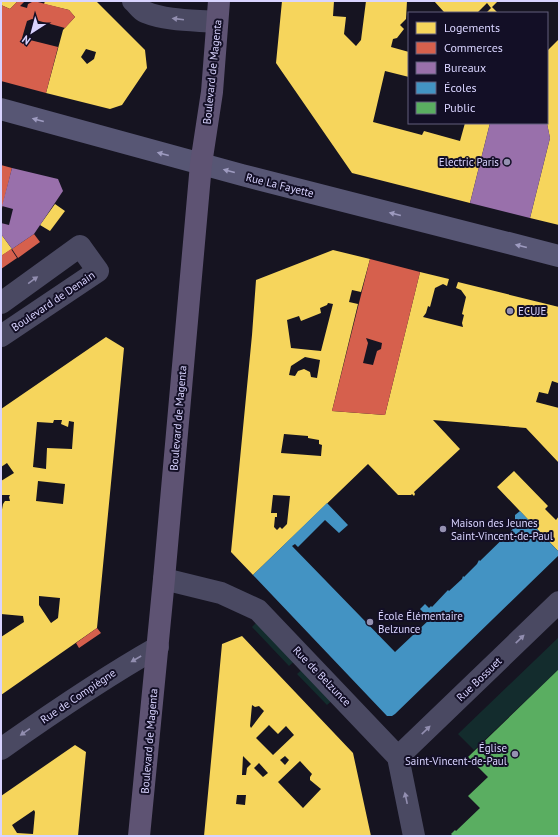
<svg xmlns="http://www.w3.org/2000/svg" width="560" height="837" font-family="'PT Sans',sans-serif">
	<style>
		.green { fill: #132c2d }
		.homes { fill: #f6d55c; fill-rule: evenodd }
		.shops { fill: #d6604d; fill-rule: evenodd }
		.offices { fill: #9970ab }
		.schools { fill: #4393c3 }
		.public { fill: #5aae61 }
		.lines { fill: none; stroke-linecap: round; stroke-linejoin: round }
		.pedestrian { stroke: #4a4962; stroke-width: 22 }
		.minor { stroke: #4a4962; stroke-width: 22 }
		.secondary { stroke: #575674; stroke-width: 22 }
		.primary { stroke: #5e5373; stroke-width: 22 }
		.oneway { fill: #928eb0 }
		.oneway2 { fill: #9e9bc0 }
		.poi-dot { fill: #9591b1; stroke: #130f26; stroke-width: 1.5 }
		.labels { text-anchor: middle; stroke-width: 4; stroke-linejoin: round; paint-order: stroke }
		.street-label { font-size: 11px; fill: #d9d4ff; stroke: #130f26 }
		.poi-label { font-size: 11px; fill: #d9d4ff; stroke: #130f26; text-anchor: start }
	</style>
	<rect width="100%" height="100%" fill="#161421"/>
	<!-- green -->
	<path class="green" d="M260 619 298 658 289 666 252 627Z
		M559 637V669L474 750 458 734Z
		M306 666 336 697 327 705 297 674Z"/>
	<!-- homes -->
	<path class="homes" d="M1 1H18L10 9 1 5Z
		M45 1H96L145 50 147 68 122 105 110 109 46 93 63 30 75 17 69 10 44 4ZM86 49 96 52 94 59 87 64 81 57Z
		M282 1H334L333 16 346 17 344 34 356 46 361 40 366 1H407L406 19 400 25 404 29 397 38 393 39 391 47 409 52V77L385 71 373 122 422 135 424 131 460 141 465 123H490L470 203 352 173 276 63Z
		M434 1H498L491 8 487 3 477 13H443L444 12Z
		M492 7 498 13H486Z
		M559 39V225L530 218 550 138 547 124V51Z
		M55 204 65 211 50 231 40 225Z
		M1 234 12 249 1 256Z
		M333 250 370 259 361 292 352 290 349 302 358 304 332 411 385 415 420 272 449 279 447 286 443 284 435 288 430 307 428 306 426 313 423 317 463 327 462 323 464 315 462 314 466 297 461 290 456 288 458 282 559 307V380L558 383 552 381 548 394 539 392 536 402 559 408V463L526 428 433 420 460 449 414 492 415 494 414 496 412 494 411 495H398L368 464 253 575 231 552 252 335 256 280ZM328 303 333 304 321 351 291 348 287 320 299 316 301 321 321 313 320 308 327 305ZM305 357 320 360 317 378 311 377 310 372 304 369 298 371 295 376 289 375 291 366ZM284 434 308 436V438L319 440V444L322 445 321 456 281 453ZM273 495 290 496 287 524 282 529 280 527 277 530 274 527 275 517H277V513H271Z
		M106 337 124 348 97 628 1 695V637L24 622 23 616 1 614V515L3 504 5 501H10L9 497 10 495H1V481L14 473 7 463 1 467V409ZM54 420H62L61 424 68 427 69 421 74 422 72 449 47 448 46 469 33 467 37 422 53 423ZM38 481 65 484 63 504 36 501ZM39 596 60 598 58 618 51 623 39 605Z
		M514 471 548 506 545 509 556 520 559 516V552L497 487Z
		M242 636 353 753 371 836H204L222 644ZM252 705 255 707 259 706 264 711 251 728 250 726ZM269 725 278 734 286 726 294 735 273 755 256 738ZM243 756 251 764 247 768 246 775H242ZM285 756 289 760 285 765 280 760ZM300 761 312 774 310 777V780L321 789 303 808 278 782ZM259 763 268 773 263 777 254 768ZM237 795H246L245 805 236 804Z
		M75 745 86 752 78 836H1V796ZM34 810 35 812 33 834 17 833 12 825Z"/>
	<!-- shops -->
	<path class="shops" d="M18 1H25L20 6 27 8 28 4 34 1 69 10 75 17 65 28 32 19 27 21 22 38 58 47 46 93 1 81V5L10 9Z
		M1 165 12 168 2 208H1Z
		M34 234 40 242 18 258 12 249Z
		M11 249 17 258 1 269V256Z
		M370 259 420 272 385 415 332 411ZM366 338 382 343 381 349 377 351 373 365 363 363 368 343Z
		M97 628 101 633 79 648 76 643Z"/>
	<!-- offices -->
	<path class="offices" d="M490 123H547L550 138 530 218 470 203Z
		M12 168 58 179 63 191 34 234 12 249 1 234V223L9 225 13 209 2 206Z"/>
	<!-- schools -->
	<path class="schools" d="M327 503 348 525 339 533 325 520 298 547 295 544 292 546 395 652 430 619 420 609 425 604 429 608 431 606 432 607 448 590 449 591 462 579 463 576 464 577 477 564 479 560 480 561 519 523 515 519V515L520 511 559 552V555L395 714 392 716H387L253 575Z"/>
	<!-- public -->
	<path class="public" d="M559 669V836H453L451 834 455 830 456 831 480 808 468 796 488 777 468 757Z"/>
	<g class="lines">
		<!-- pedestrian -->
		<path class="pedestrian" d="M1 303 80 246 98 271 1 336
			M164 579 221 593 258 610 398 757 414 836
			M398 757 559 602"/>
		<!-- minor -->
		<path class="minor" d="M133 1C137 4 140 10 145 12 167 21 193 20 217 22
			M1 749C52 713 103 678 158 647"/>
		<!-- secondary -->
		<path class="secondary" d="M1 109 242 175 559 256"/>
		<!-- primary -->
		<path class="primary" d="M139 836 164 579 201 164 212 92 219 1"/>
	</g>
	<!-- one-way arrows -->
	<defs><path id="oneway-solid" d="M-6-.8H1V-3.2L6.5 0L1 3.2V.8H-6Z"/></defs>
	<g class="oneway">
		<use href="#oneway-solid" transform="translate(178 19) rotate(-173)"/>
		<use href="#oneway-solid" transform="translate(33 280) rotate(-36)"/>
		<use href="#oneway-solid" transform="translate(520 639) rotate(-44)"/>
		<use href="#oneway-solid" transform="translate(136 659) rotate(150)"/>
		<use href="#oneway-solid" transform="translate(426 730) rotate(-44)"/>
		<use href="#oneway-solid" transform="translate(25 732) rotate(145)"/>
		<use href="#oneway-solid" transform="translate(406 798) rotate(-102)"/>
	</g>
	<g class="oneway2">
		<use href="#oneway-solid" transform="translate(38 120) rotate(-165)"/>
		<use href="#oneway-solid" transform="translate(163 154) rotate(-165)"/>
		<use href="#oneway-solid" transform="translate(229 171) rotate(-165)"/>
		<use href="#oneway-solid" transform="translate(395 214) rotate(-166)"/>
		<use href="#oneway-solid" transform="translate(521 246) rotate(-166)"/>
	</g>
	<!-- markers -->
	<g class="poi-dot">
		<circle cx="507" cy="162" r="4"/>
		<circle cx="510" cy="311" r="4"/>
		<circle cx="443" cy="529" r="4"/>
		<circle cx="370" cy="622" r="4"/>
		<circle cx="515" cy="754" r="4"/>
	</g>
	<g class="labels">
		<!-- street labels -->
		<g class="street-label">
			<text transform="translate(212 72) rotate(-84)" y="4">Boulevard de Magenta</text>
			<text transform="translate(280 185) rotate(14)" y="4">Rue La Fayette</text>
			<text transform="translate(53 301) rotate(-34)" y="4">Boulevard de Denain</text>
			<text transform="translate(178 418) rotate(-85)" y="4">Boulevard de Magenta</text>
			<text transform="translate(322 676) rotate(46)" y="4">Rue de Belzunce</text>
			<text transform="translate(479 679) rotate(-44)" y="4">Rue Bossuet</text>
			<text transform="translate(78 696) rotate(-34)" y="4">Rue de Compiègne</text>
			<text transform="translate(149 741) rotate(-85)" y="4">Boulevard de Magenta</text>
		</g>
		<!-- poi labels -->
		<g class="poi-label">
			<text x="499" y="166" text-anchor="end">Electric Paris</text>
			<text x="518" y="315">ECUJE</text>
			<text x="451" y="527">Maison des Jeunes<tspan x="451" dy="13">Saint-Vincent-de-Paul</tspan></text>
			<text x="378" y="620">École Élémentaire<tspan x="378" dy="13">Belzunce</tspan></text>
			<text x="507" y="752" text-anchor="end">Église<tspan x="507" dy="13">Saint-Vincent-de-Paul</tspan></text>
		</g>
	</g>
	<!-- border -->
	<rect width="560" height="837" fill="none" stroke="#d9d4ff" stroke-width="4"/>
	<!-- legend -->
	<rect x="408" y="12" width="140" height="112" fill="#130f26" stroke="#625e7d"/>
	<rect x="416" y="22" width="20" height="12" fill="#f6d55c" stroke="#625e7d"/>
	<text x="444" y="32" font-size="12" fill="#d9d4ff">Logements</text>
	<rect x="416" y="42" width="20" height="12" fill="#d6604d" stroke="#625e7d"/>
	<text x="444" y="52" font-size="12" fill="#d9d4ff">Commerces</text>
	<rect x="416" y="62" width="20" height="12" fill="#9970ab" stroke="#625e7d"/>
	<text x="444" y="72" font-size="12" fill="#d9d4ff">Bureaux</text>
	<rect x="416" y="82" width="20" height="12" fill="#4393c3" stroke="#625e7d"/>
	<text x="444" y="92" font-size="12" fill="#d9d4ff">Écoles</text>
	<rect x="416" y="102" width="20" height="12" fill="#5aae61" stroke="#625e7d"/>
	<text x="444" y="112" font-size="12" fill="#d9d4ff">Public</text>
	<!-- north arrow -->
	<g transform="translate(32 32) rotate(216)" stroke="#130f26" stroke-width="3" paint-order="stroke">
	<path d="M0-3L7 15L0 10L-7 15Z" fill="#d9d4ff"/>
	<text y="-6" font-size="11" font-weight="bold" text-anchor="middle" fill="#d9d4ff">N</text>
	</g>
</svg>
